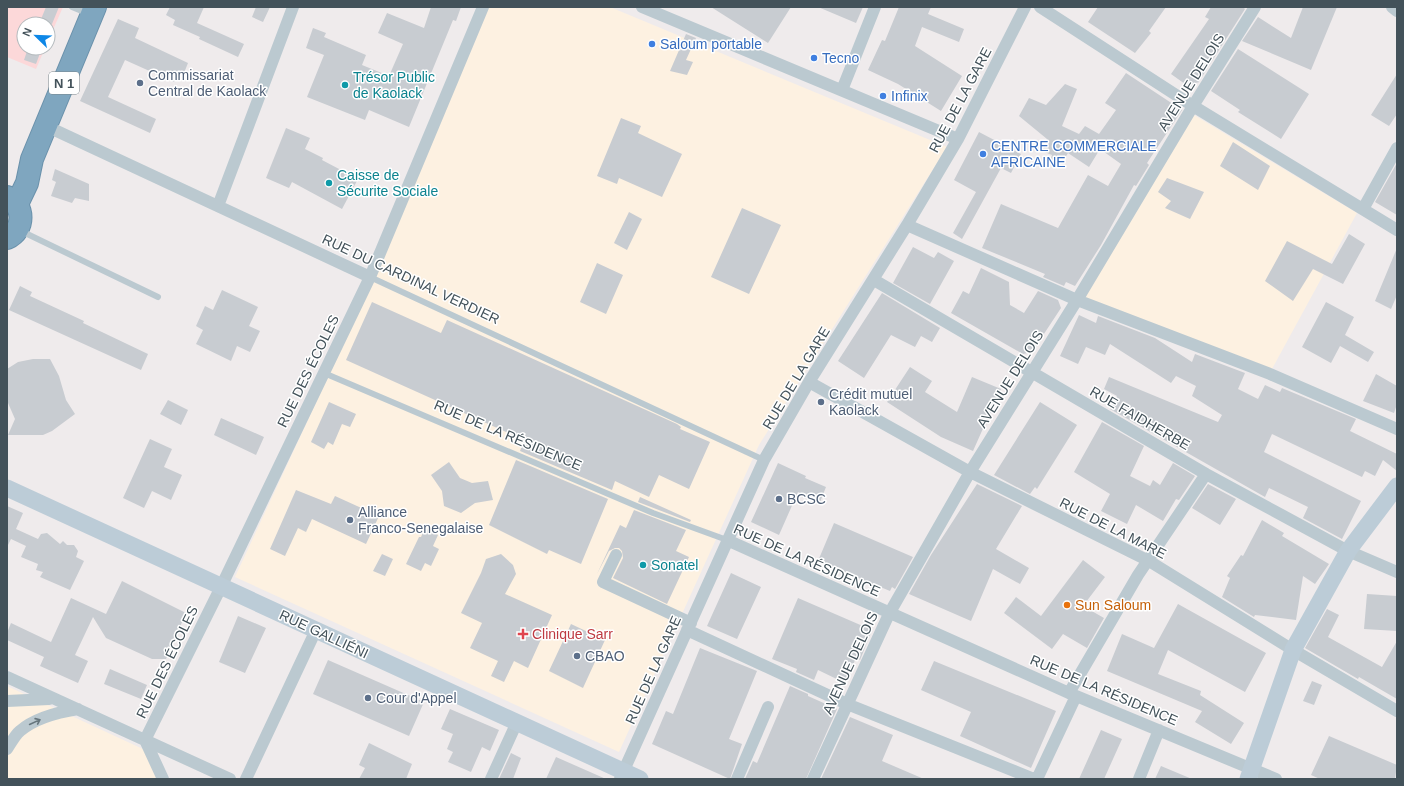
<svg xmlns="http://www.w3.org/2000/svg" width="1404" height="786" font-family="Helvetica,sans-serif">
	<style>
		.commercial { fill: #fdf1e1 }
		.medical { fill: #fcd8d9 }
		.building { fill: #c8ccd1 }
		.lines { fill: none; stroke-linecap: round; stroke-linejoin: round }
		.highway-casing { stroke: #6a91ab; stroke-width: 24 }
		.lane { stroke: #bbc9d0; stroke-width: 6 }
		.street { stroke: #bbc9d0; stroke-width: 12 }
		.secondary { stroke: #bcccd7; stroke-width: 17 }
		.highway { stroke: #7fa6bf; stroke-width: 22 }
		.oneway { stroke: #67767d }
		.shop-dot { fill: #3f7fe0; stroke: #fff; stroke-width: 1.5 }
		.service-dot { fill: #5c6f8a; stroke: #fff; stroke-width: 1.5 }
		.culture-dot { fill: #0f9aa8; stroke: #fff; stroke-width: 1.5 }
		.food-dot { fill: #e8710a; stroke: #fff; stroke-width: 1.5 }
		.health-dot { fill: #e0444e; stroke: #fff; stroke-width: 1.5 }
		.labels { text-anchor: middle; stroke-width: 3; stroke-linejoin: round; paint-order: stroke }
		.shield { fill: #fff; stroke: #7b868c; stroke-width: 1 }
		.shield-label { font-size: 13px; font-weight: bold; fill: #43525a }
		.shop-label { font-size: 14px; fill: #366cbe; stroke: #fff; text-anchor: start }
		.service-label { font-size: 14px; fill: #4e5e75; stroke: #fff; text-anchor: start }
		.culture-label { font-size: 14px; fill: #0d838f; stroke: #fff; text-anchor: start }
		.street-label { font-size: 14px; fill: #43525a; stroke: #fff }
		.food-label { font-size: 14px; fill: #c56008; stroke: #fff; text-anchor: start }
		.health-label { font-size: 14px; fill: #be3a42; stroke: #fff; text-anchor: start }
	</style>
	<rect width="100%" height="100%" fill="#efebec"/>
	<!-- commercial -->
	<path class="commercial" d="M488 7H610L947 147 759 445 619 752 235 577 379 267Z
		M1194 115 1357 213 1272 369 1084 299Z
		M7 686 145 750 159 779H7Z"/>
	<!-- medical -->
	<path class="medical" d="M7 7H63L48 41V24H24V48H45L36 69 7 57Z"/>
	<!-- building -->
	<path class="building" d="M46 7H59L52 24H39Z
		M170 7H204L197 23 244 44 238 57 199 39 200 37 173 25 175 20 166 15Z
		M256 7H270L263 22 252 17Z
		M431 7H461L456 21 453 20 409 127 369 110 365 120 307 97 324 55 306 48 313 28 326 33 324 37 366 55 362 65 389 76 403 44 378 33 387 13 424 28Z
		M711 7H791L768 43Z
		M818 7H863L856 23Z
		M899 7H931L928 14 964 29 959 42 922 27 915 46 962 76 941 111 898 84 868 70 882 40 885 41Z
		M1098 7H1166L1149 31 1151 33 1135 53 1088 22Z
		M1211 7H1243L1245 9 1198 83 1197 82 1192 89 1171 74 1209 19 1205 17Z
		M1303 7H1337L1311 70 1242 41 1258 17 1291 38Z
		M118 19 139 28 135 38 188 63 184 73 179 71 174 82 125 60 108 97 156 119 150 133 80 101Z
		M686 34 696 38 686 60 693 62 687 75 670 71Z
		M28 48H42L36 64 24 60Z
		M1238 49 1309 94 1281 139 1238 112 1240 110 1211 91Z
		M1126 73 1182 110 1147 163 1149 165 1136 186 1134 185 1101 245 1075 286 1066 282 1064 286 1043 277 1045 274 982 248 1001 204 1058 228 1088 175 1108 186 1121 164 1100 149 1089 167 1068 153 1063 161H1050L1052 155 1042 151 1047 139 1019 116 1029 98 1046 105 1065 84 1077 89 1062 126 1079 134 1085 126 1099 134 1116 110 1105 103Z
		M1397 74V114L1389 126 1371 115Z
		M621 118 641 126 638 133 682 154 662 197 619 178 617 184 597 176Z
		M286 128 310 138 305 149 323 158 322 160 358 179 342 209 292 182 289 188 266 178Z
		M979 132 1021 154 1011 173 1001 168 962 239 953 233 976 192 954 180Z
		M1233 142 1270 166 1258 190 1220 166Z
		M1397 163V215L1375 202Z
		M55 169 89 184V201L75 198 72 203 51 196 56 182 52 180Z
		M1167 178 1204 192 1190 219 1165 208 1171 201 1158 192Z
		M742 208 781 225 749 294 711 277Z
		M629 212 642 219 627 250 614 243Z
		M1349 234 1365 244 1343 284 1313 269 1293 301 1265 281 1287 241 1332 264Z
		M913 247 934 258 938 252 954 261 930 304 893 283Z
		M1397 248V295L1391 309 1375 301Z
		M597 263 623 275 606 314 580 302Z
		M981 268 1009 282 1010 305 1024 313 1038 291 1058 300 1061 308 1032 352 1023 354 951 313 963 291 969 294Z
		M20 286 32 292 30 296 84 321 83 323 148 354 141 370 9 310Z
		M222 290 258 307 249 326 260 331 250 352 237 346 231 361 196 344 203 330 196 326 205 306 213 310Z
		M882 293 940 328 932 342 921 336 915 347 891 335 864 378 838 361Z
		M372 302 441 333 447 320 677 424 681 427 680 429 710 442 689 489 659 475 649 497 615 481 612 490 520 451 524 440 346 360Z
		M1326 302 1354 317 1345 335 1374 352 1368 362 1340 346 1331 363 1302 347Z
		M1079 315 1096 323 1098 316 1155 338 1192 362 1195 354 1245 373 1238 389 1258 399 1265 385 1280 392 1282 388 1356 419 1350 431 1397 454V471L1383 460 1375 476 1365 471 1362 477 1272 434 1264 452 1361 501 1342 539 1303 518 1308 507 1269 488 1265 497 1110 409 1117 396 1104 389 1109 377 1218 422 1222 415 1192 396 1196 386 1176 376 1171 383 1110 344 1105 355 1086 347 1078 364 1060 356Z
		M33 359H50L59 376 66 400 75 414 52 431 43 435H8L15 419 8 403 7 369 18 362Z
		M910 367 932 381 925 392 957 412 972 377 1001 389 986 425 985 424 973 451 941 437 887 402Z
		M1376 374 1397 386V404L1394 413 1363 401Z
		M168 400 188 410 181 425 160 414Z
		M329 402 356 414 350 427 342 424 333 445 328 442 324 449 311 442Z
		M1040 402 1077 425 1037 489 1035 487 1030 494 994 475Z
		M221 418 264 437 256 455 214 435Z
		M1102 422 1144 446 1130 476 1150 486 1153 480 1160 485 1173 463 1195 476 1179 500 1176 499 1163 521 1136 505 1127 524 1101 511 1110 494 1074 472Z
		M150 439 172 449 164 467 182 475 171 500 152 491 144 508 123 498Z
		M516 460 608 499 581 564 549 550 547 554 489 525Z
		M449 462 460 478 472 483 488 481 493 500 475 503 461 513 444 506 442 491 431 475Z
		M778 463 806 476 805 478 826 487 820 502 798 492 779 535 751 522Z
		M977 484 1022 506 996 549 1029 568 1020 584 993 569 971 621 909 594 931 555Z
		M1208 484 1236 499 1220 525 1192 508Z
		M296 490 331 504 335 496 379 516 366 544 312 519 306 532 298 528 285 556 270 549Z
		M640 497 691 520 690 522 638 502Z
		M7 506 23 513 16 529 38 539 41 534 47 533 60 544 63 541 67 545H74L78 551 76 557 84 561 70 590 40 577 43 572 36 570 38 564 21 557 26 546 11 539 7 547Z
		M634 510 686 530 676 551 689 557 667 604 613 578 623 558 622 551 619 548H615L609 551 597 574 620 525 626 528Z
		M1262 520 1284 533 1282 536 1329 564 1315 584 1303 576 1296 620 1255 615 1254 617 1222 597 1230 578 1227 576 1241 555 1243 556Z
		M834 523 913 557 895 589 892 587 890 591 818 561Z
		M425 528 438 535 433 546 439 549 431 566 425 563 421 571 406 564 419 537H421Z
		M382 554 393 559 385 576 373 571Z
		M501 554 513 565 516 574 505 594 552 615 528 668 514 661 504 682 491 676 498 661 470 648 482 623 461 613 481 573 486 559Z
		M1083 560 1105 577 1083 606 1104 618 1087 648 1063 634 1052 649 1004 613 1016 597 1041 616Z
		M731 573 761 587 737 639 707 626Z
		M122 581 186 613 166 659H152L106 638 93 617 75 655 88 661 78 683 40 666 44 657 7 640V633L11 623 51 642 71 598 106 614Z
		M1367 594 1397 596V631L1364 629Z
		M798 598 872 630 860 660 856 658 845 683 818 670 814 680 796 672 797 669 772 659Z
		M1178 604 1266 653 1245 692 1168 650 1158 674 1201 691 1200 695 1244 723 1231 744 1195 722 1202 711 1107 671 1122 634 1154 648Z
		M1327 609 1339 615 1328 637 1382 667 1397 641V699L1359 677 1358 679 1305 648Z
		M238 616 266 628 245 673 219 662Z
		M571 624 605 640 583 688 549 671Z
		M700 648 757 671 729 739 742 744 730 779 652 744 666 711 673 714Z
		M328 660 424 702 409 736 313 694Z
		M934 661 1056 711 1031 768 960 736 971 712 921 690Z
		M110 669 147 685 141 699 104 684Z
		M1312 681 1322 685 1314 705 1303 701Z
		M790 686 808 694V696L837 709 806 779H745L753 761 757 763Z
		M450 709 499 730 490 751 482 747 471 772 448 762 453 752 447 749 453 734 441 729Z
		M850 717 893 735 882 761 924 779H821Z
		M1101 730 1122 739 1104 779H1079Z
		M1329 736 1397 765 1395 779H1320L1311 775Z
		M369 743 412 764 406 779H359L365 768 359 765Z
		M511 753 521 758 513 779H499Z
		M556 757 606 779H546Z
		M1161 766 1192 779H1155Z"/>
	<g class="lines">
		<defs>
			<path id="highway" d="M7 197C25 205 25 230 7 238
				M17 204 27 183 32 159 95 7"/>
		</defs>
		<!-- highway casing -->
		<use href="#highway" class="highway-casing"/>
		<!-- lane -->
		<path class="lane" d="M72 7 89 14
			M21 231 158 297
			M370 277 764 460
			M324 373 653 513 727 540"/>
		<!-- street -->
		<path class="street" d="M642 7 958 139
			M1040 7 1193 106 1397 230
			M1392 7 1397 11
			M842 90 875 7
			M46 126 370 277
			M218 206 293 7
			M1363 209 1397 148
			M907 225 1077 300 1270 374 1397 429
			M874 280 1206 474 1348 551 1397 572
			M809 382 970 472 1149 561 1293 650 1397 711
			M727 540 1069 693 1276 779
			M616 555 603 582 691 623
			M687 630 847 704 1034 779
			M7 677 230 779
			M1069 693 1138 575 1206 474
			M7 701 49 699
			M145 740 221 587 370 277 483 7
			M145 740 163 779
			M7 749C11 743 15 735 20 731 35 718 59 712 78 709
			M246 779 316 630
			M491 779 517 722
			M620 779 764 460 809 382 907 225 958 139 1025 7
			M737 779 768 707
			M813 779 889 614 970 472 1077 300 1193 106 1255 7
			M1037 779 1076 696
			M1139 779 1159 730"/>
		<!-- secondary -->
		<path class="secondary" d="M7 488 640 779
			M1248 779 1293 650 1348 551 1397 486"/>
		<!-- highway -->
		<use href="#highway" class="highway"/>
	</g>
	<!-- one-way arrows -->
	<defs><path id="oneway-shaft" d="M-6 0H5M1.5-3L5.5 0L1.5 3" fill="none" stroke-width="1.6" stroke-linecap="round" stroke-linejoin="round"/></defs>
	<use class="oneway" href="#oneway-shaft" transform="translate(35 722) rotate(-25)"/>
	<!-- markers -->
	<g class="shop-dot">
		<circle cx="652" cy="44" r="4"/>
		<circle cx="814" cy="58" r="4"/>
		<circle cx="883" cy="96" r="4"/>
		<circle cx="983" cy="154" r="4"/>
	</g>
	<g class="service-dot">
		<circle cx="140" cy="83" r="4"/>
		<circle cx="821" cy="402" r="4"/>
		<circle cx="779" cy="499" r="4"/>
		<circle cx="350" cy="520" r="4"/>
		<circle cx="577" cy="656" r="4"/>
		<circle cx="368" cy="698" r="4"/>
	</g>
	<g class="culture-dot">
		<circle cx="345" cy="85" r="4"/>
		<circle cx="329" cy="183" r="4"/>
		<circle cx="643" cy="565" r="4"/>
	</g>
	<circle class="food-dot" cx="1067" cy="605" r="4"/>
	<path class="health-dot" d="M521 628h4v4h4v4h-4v4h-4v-4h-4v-4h4z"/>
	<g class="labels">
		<!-- shield labels -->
		<rect class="shield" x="49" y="72" width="30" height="22" rx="3"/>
		<g class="shield-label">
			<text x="64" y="88">N 1</text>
		</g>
		<!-- shop labels -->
		<g class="shop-label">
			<text x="660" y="49">Saloum portable</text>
			<text x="822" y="63">Tecno</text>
			<text x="891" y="101">Infinix</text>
			<text x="991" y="151">CENTRE COMMERCIALE<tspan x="991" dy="16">AFRICAINE</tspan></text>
		</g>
		<!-- service labels -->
		<g class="service-label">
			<text x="148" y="80">Commissariat<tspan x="148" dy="16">Central de Kaolack</tspan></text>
			<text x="829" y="399">Crédit mutuel<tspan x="829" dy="16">Kaolack</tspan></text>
			<text x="787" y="504">BCSC</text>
			<text x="358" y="517">Alliance<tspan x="358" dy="16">Franco-Senegalaise</tspan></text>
			<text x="585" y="661">CBAO</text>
			<text x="376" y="703">Cour d'Appel</text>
		</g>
		<!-- culture labels -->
		<g class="culture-label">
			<text x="353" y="82">Trésor Public<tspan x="353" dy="16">de Kaolack</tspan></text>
			<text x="337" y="180">Caisse de<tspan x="337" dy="16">Sécurite Sociale</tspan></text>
			<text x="651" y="570">Sonatel</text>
		</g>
		<!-- street labels -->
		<g class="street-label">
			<text transform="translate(1191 82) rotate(-58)" y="5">AVENUE DELOIS</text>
			<text transform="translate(960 100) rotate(-62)" y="5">RUE DE LA GARE</text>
			<text transform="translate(411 279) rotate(25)" y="5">RUE DU CARDINAL VERDIER</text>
			<text transform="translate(308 371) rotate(-64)" y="5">RUE DES ÉCOLES</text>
			<text transform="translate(796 378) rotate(-59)" y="5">RUE DE LA GARE</text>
			<text transform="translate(1010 379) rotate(-58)" y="5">AVENUE DELOIS</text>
			<text transform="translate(1140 418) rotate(30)" y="5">RUE FAIDHERBE</text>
			<text transform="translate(508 435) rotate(23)" y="5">RUE DE LA RÉSIDENCE</text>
			<text transform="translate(1113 528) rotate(27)" y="5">RUE DE LA MARE</text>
			<text transform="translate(807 560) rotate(24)" y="5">RUE DE LA RÉSIDENCE</text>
			<text transform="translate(324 634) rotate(25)" y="5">RUE GALLIÉNI</text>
			<text transform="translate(167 662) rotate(-64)" y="5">RUE DES ÉCOLES</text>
			<text transform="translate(850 663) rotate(-65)" y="5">AVENUE DELOIS</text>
			<text transform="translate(653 670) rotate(-66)" y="5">RUE DE LA GARE</text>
			<text transform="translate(1104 690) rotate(23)" y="5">RUE DE LA RÉSIDENCE</text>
		</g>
		<!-- food labels -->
		<g class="food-label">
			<text x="1075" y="610">Sun Saloum</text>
		</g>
		<!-- health labels -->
		<g class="health-label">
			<text x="532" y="639">Clinique Sarr</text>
		</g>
	</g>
	<!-- border -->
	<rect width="1404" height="786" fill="none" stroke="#43525a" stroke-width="16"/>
	<!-- north arrow -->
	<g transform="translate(36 36) rotate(293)"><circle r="19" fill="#ffffff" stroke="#b4babd"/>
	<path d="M0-3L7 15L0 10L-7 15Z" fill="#0d87e7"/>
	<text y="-6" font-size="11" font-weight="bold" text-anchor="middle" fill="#43525a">N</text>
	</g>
</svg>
